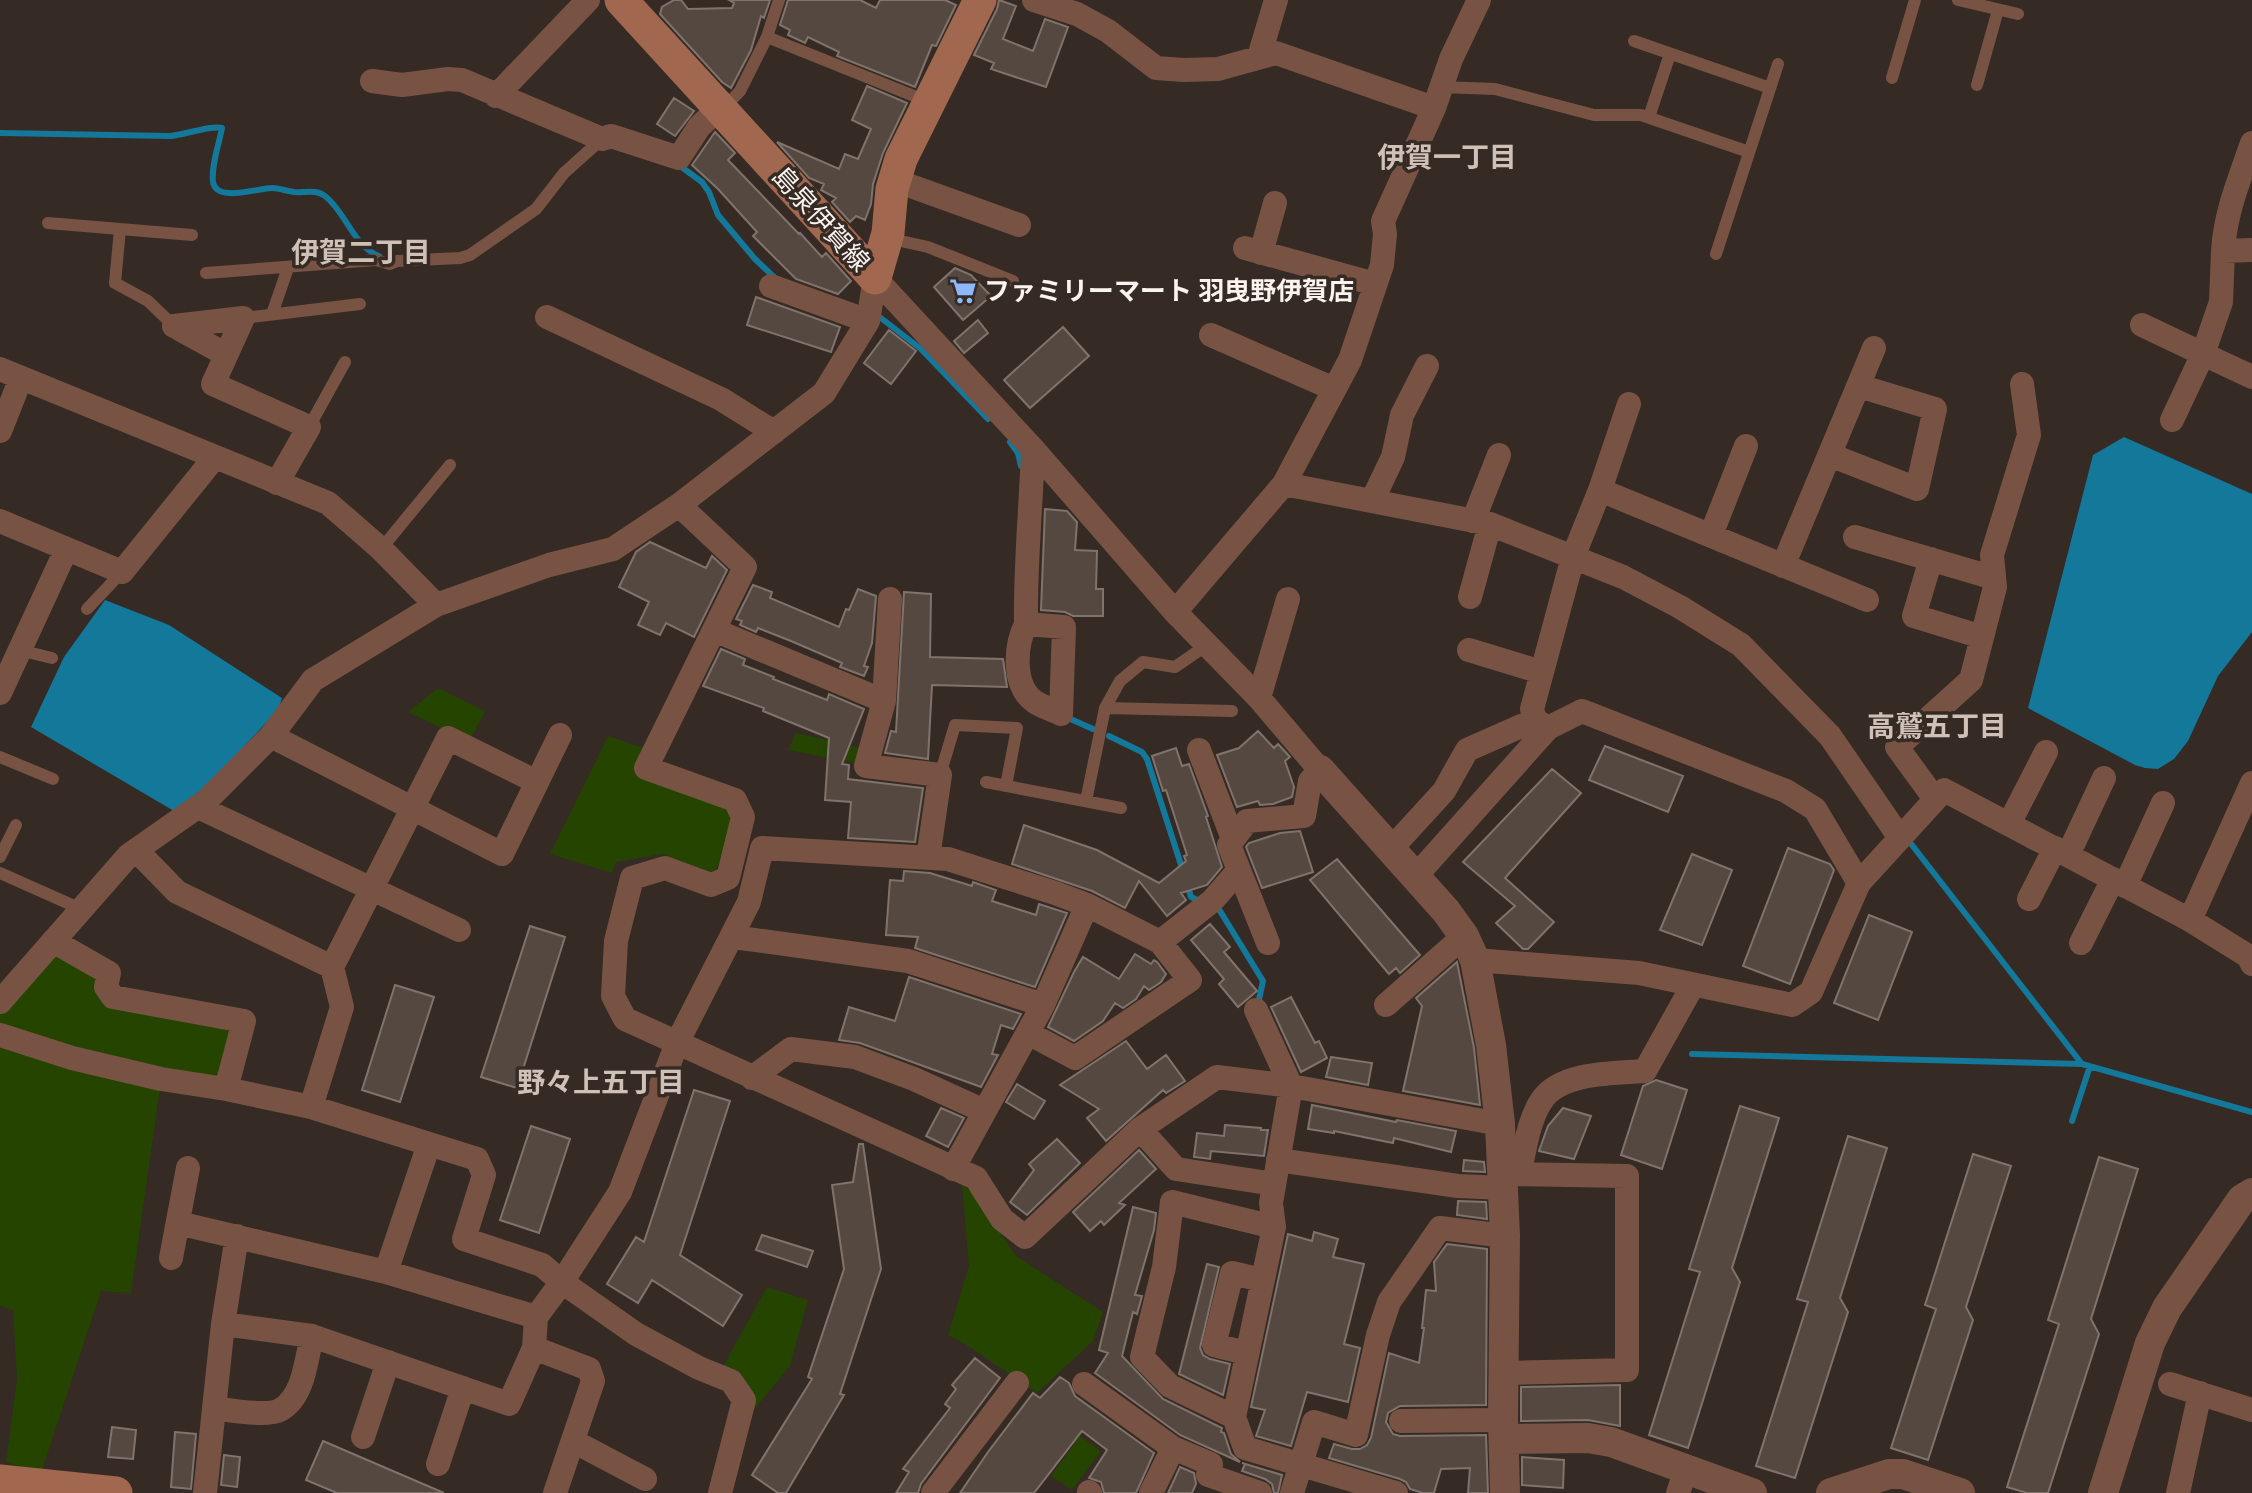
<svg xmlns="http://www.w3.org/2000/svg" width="2252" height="1493" font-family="Figtree,'Noto Sans JP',sans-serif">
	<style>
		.green { fill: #254400 }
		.water { fill: #13789a }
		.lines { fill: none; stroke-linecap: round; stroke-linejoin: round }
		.stream { stroke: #13789a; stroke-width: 6 }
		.building { fill: #544841; stroke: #80736b; stroke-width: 2 }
		.service { stroke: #785344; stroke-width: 12 }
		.minor { stroke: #785344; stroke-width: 24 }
		.tertiary { stroke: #785344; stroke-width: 30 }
		.secondary { stroke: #a2674f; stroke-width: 33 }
		.labels { text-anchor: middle; stroke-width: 7; stroke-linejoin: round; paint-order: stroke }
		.street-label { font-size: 26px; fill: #fbf3ef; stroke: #352a24 }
		.poi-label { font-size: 26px; font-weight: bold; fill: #fbf3ef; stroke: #352a24; text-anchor: start }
		.neighbourhood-label { font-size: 28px; font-weight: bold; fill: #cfc0b8; stroke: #352a24 }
	</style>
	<rect width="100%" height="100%" fill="#352a24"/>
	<!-- green -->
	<path class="green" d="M438 688 485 711 469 742 408 712Z
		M796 733 862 748 856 763 788 750Z
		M608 736 649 750 638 777 729 809 733 822 717 868 711 872 663 854 616 862 612 873 550 854Z
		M54 949 102 977 99 988 237 1026 222 1082 0 1028V1010Z
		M0 1043 160 1088 131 1293 101 1291 41 1473 6 1462 17 1380 13 1310 0 1306Z
		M962 1184 973 1193 1016 1256 1103 1312 1093 1341 1037 1393 968 1346 948 1335 969 1266Z
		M767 1287 808 1300 790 1366 747 1418 721 1370Z
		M1080 1436 1101 1451 1072 1490 1051 1476Z"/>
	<!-- water -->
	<path class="water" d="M2124 437 2252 494V632L2218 676 2188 741 2174 759 2158 769 2145 768 2135 765 2028 708 2093 455Z
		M105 600 169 625 282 698 278 710 210 783 174 811 31 727 64 657Z"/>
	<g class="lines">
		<!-- stream -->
		<path class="stream" d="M0 133 170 136C184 135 211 125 222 128 219 144 211 166 213 182 216 203 258 188 272 188 279 188 286 191 294 192 304 193 316 189 325 196 346 212 353 246 379 256
			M680 166 702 182 709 192 718 215 755 259 775 278
			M877 315 921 349 988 419
			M1010 442 1018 453 1021 466
			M1066 717 1093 729
			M1109 736 1142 752 1147 759 1183 871
			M1912 845 2082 1064
			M1187 884 1191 897 1200 901
			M1217 906 1263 981 1258 1004
			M1692 1054 2082 1064 2252 1112
			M2072 1121 2090 1066"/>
	</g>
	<!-- building -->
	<path class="building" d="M674 0H681L688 9 732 8 734 3 729 0H770L764 18 761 16 751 50 731 88 722 82 660 14 662 7Z
		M788 0H860L876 8 880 0H945L956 5 936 46 932 45 915 87 837 56 839 52 808 37 805 43 788 35 790 30 780 25Z
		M999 0 1016 6 1003 39 1033 51 1045 19 1068 27 1046 87 991 69 994 63 974 55 997 9Z
		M867 86 907 103 883 153 873 184 871 204 865 220 856 216 850 222 832 202 836 198 821 190 824 184 809 178 777 142 839 169 845 154 858 159 871 129 852 120Z
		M674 98 694 111 675 136 657 124Z
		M715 132 735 153 728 160 799 234 800 233 822 257 826 253 851 281 838 294 796 279 753 236 757 232 718 189 692 165Z
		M955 268 971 275 991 296 963 320 934 287Z
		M756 297 840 327 831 352 747 325Z
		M978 320 988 333 964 353 954 341Z
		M1063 327 1089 356 1030 408 1004 380Z
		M889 330 916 351 891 384 864 363Z
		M1045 509 1067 511 1077 522 1075 550 1097 551 1096 589H1103V616H1073L1065 612 1041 610Z
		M650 542 706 568 712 556 727 570 694 637 666 623 660 635 638 625 649 602 619 587 636 552Z
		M753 585 772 592 770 598 839 627 846 609 849 610 858 589 876 596 872 643 864 666 868 667 864 676 840 667 842 663 791 641 758 628 756 632 740 625 742 621 736 619Z
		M904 592 931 594 930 657 1003 659 1007 687 932 685 928 759 885 753 891 731 896 732Z
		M721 649 745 659 743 665 774 677 773 679 827 700 829 694 864 709 842 764 849 765 848 779 923 788 915 842 848 838 851 802 825 800 829 738 763 711 764 708 703 686Z
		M1258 731 1274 748 1278 744 1290 757 1285 761 1294 787 1292 797 1273 804 1260 805 1258 801 1237 807 1217 755 1239 748Z
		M1605 746 1683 776 1668 812 1589 780Z
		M1176 748 1182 766 1189 764 1208 816 1206 817 1222 867 1207 885 1181 893 1186 900 1167 916 1139 881 1125 908 1092 891 1012 864 1024 825 1097 850 1159 883 1186 861 1184 856 1187 855 1166 790 1163 791 1152 756Z
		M1552 769 1581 793 1505 878 1554 922 1528 949H1523L1496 923 1515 906 1463 862Z
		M1300 831 1313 872 1262 888 1246 847 1249 843 1280 833Z
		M1788 848 1830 864 1834 870 1790 984 1743 966Z
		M1692 854 1732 870 1702 945 1660 930Z
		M1337 859 1420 955 1400 973 1396 968 1389 974 1310 880Z
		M904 871 930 873 972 886 973 882 996 890 992 901 1036 915 1039 904 1067 913 1035 987 915 948 918 937 886 935 890 880 903 881Z
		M1869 915 1912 932 1878 1020 1834 1003Z
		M1210 924 1230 947 1224 952 1257 991 1238 1007 1219 984 1224 979 1191 940Z
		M530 926 565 937 517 1088 481 1077Z
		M1135 954 1151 964 1154 960 1157 962 1166 974 1161 982 1149 990 1144 986 1136 999 1123 1008 1115 1003 1103 1021 1074 1041 1048 1027 1074 972 1083 957 1119 979Z
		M1457 962 1474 1048 1480 1105 1403 1091 1422 1006 1416 998Z
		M909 977 1021 1014 1013 1029 1001 1025 992 1054 998 1055 981 1087 860 1043 839 1040 849 1007 895 1021Z
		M395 985 434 997 400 1102 362 1090Z
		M1291 997 1315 1043 1319 1041 1327 1058 1301 1072 1271 1007Z
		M1126 1041 1147 1069 1166 1055 1185 1081 1166 1093 1163 1090 1106 1141 1087 1118 1099 1109 1060 1085Z
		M1331 1057 1372 1063 1368 1085 1326 1077Z
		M1656 1080 1687 1090 1662 1169 1621 1155 1643 1086Z
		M1017 1084 1045 1101 1034 1119 1006 1102Z
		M694 1090 730 1101 680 1255 742 1295 723 1326 652 1280 638 1303 607 1284 636 1237 644 1242Z
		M1312 1105 1396 1122 1397 1120 1456 1131 1451 1152 1394 1138 1393 1143 1334 1131V1133L1308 1129Z
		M1740 1106 1779 1118 1732 1268 1740 1282 1688 1448 1649 1435 1700 1272 1689 1269Z
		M941 1108 964 1118 948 1147 926 1136Z
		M1563 1108 1591 1116 1574 1159 1539 1151 1548 1126Z
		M1225 1125 1261 1128V1130H1268L1264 1156 1211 1151 1210 1159 1194 1157 1197 1133 1224 1136Z
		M531 1126 570 1139 539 1233 500 1220Z
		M1848 1136 1887 1148 1840 1298 1848 1312 1795 1478 1756 1466 1808 1302 1797 1299Z
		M1057 1139 1080 1163 1027 1215 1010 1202 1034 1170 1029 1164Z
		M859 1144H863L881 1269 840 1394 844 1395 786 1493H778L752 1475 812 1379 808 1377 844 1269 832 1185 853 1182Z
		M1139 1150 1156 1169 1119 1203 1125 1205 1104 1225 1101 1221 1090 1231 1073 1212Z
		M1973 1154 2011 1166 1966 1307 1973 1320 1928 1460 1891 1448 1936 1309 1925 1305Z
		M2099 1157 2138 1169 2091 1319 2099 1334 2048 1493H2027L2007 1487 2059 1324 2048 1320Z
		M1464 1160 1484 1162 1485 1172 1463 1171Z
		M1458 1201 1486 1202 1487 1219 1457 1215Z
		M1133 1207 1156 1213 1154 1230 1135 1295 1142 1296 1137 1314 1133 1312 1122 1356 1163 1399 1222 1428 1221 1432 1224 1433 1231 1454 1240 1462 1180 1435 1095 1373 1108 1353 1099 1350Z
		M1314 1232 1338 1239 1333 1257 1364 1264 1344 1344 1360 1348 1348 1402 1307 1392 1291 1446 1256 1436 1265 1410 1251 1407 1288 1234 1312 1241Z
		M762 1235 813 1251 807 1267 756 1250Z
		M1447 1244 1487 1249 1486 1405 1400 1406 1388 1413 1386 1422 1393 1434 1400 1436 1486 1435 1488 1493H1468L1470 1468 1441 1469 1434 1493H1423L1410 1489 1406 1482 1400 1479 1329 1458 1334 1444 1352 1449H1360L1367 1445 1371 1438 1389 1353 1419 1363 1424 1328H1422L1426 1290 1436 1291 1434 1262Z
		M1207 1264 1219 1267 1200 1348 1203 1355 1210 1359 1230 1364 1223 1395 1179 1374Z
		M975 1358 1000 1378 921 1484 918 1493H896L909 1472 903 1469 950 1408 945 1404 956 1389 952 1385Z
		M1060 1377 1069 1383 1075 1396 1154 1453 1136 1493H1104L1101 1482 1089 1478 1107 1450 1082 1431 1034 1493H960L988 1452 1033 1393 1040 1398Z
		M1620 1385V1426L1588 1420 1521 1421V1387Z
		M112 1427 136 1430 133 1459 108 1457Z
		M175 1432 196 1434 191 1489 171 1487Z
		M323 1441 444 1493H337L306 1480Z
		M224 1455 240 1457 237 1487 221 1485Z
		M1522 1457 1564 1460 1563 1488 1522 1485Z
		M1242 1463 1282 1475 1278 1493H1274L1272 1484 1265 1479 1242 1471 1245 1464Z
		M1180 1467 1194 1473 1196 1484 1192 1493H1168Z"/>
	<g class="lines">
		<!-- service -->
		<path class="service" d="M1958 0 2018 14
			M767 37 779 0
			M1634 41 1770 88
			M1892 78 1915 0
			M1977 85 1998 10
			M1441 87 1495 89 1594 115H1641L1749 152
			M724 108 740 91 767 37 929 102
			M1649 117 1670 54
			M48 223 192 235
			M120 229 115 283 148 301 174 326
			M887 238 928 247 1013 281
			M1716 254 1778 64
			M206 273 376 260 390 264 397 261 460 258 470 255 536 209 564 173 602 139
			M272 314 288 268
			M243 318 360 304
			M309 427 345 362
			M381 549 450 465
			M87 609 122 572
			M19 650 52 658
			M1105 708 1232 711
			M0 757 53 779
			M940 775 955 725 1017 728 1006 786
			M986 782 1121 808
			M1086 801 1105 708 1120 681 1143 662 1175 667 1207 645
			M0 857 16 825
			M0 873 81 909"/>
		<!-- minor -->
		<path class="minor" d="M1034 0 1077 14 1108 31 1156 68 1184 70 1218 69 1276 53 1434 108
			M1259 57 1276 0
			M372 81 402 85 448 79 462 80 602 139 611 136 679 158 699 127 719 108
			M496 96 588 0
			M894 180 1019 225
			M1245 248 1375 284
			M2252 250 2223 251 2221 302 2203 354 2252 377
			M2223 251C2225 213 2240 178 2252 143
			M1261 253 1275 203
			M875 278 1033 449 1175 612 1259 698 1320 770 1310 781 1304 816 1247 821 1229 845 1268 943
			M771 286 868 321
			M547 317 721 399 774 432
			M243 318 213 384 309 427 277 483
			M2142 325 2203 354 2172 420
			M174 326 243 318
			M174 326 225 354
			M1211 335 1334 389
			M0 369 328 503 381 549 436 605
			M0 431 21 378
			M1830 455 1917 489 1935 409 1859 386
			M1284 484 1490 524 1623 577 1680 607 1741 645 1830 736 1900 838
			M1600 490 1867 600
			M1372 501 1393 457 1402 415 1427 366
			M679 505 745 567 646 768 735 800 743 817 728 878 711 885 665 868 632 878 616 941 613 996 625 1019 976 1178 1002 1219 1025 1237 1140 1129 1217 1077 1291 1086 1500 1124
			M0 521 122 572 215 457
			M1473 521 1499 455
			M1711 535 1746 446
			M1855 537 1994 578
			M1931 559 1914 616 1982 637
			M1783 566 1874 348
			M1470 597 1490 524
			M890 599 884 701 866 766 940 775 928 858
			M1175 612 1284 484 1350 360 1382 265 1385 234 1383 221 1434 108 1451 59 1479 0
			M1026 624 1064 627 1061 714C1053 710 1043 707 1035 702 1012 686 1015 646 1026 624Z
			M1026 624C1025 566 1031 508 1033 449
			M714 630 884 701
			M1469 650 1541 672
			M0 693 66 550
			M1259 698 1288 599
			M1548 728 1535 720 1532 709 1573 557 1600 490 1629 404
			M271 736 502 854 560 735
			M1199 750 1233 839
			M1935 799 1897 747 1971 680 1995 587 1992 555 2029 435 2022 384
			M198 807 459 930
			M2009 824 2046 752
			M136 850 177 892 332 967 342 1007 311 1107
			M1390 850 1444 791 1467 750 1535 720
			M2068 855 2104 778
			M1415 877 1548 728 1582 711 1786 791 1815 809 1859 883 1811 992 1792 1005 1639 973 1475 960
			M1859 883 1944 790 2190 920 2248 956 2252 964
			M2125 886 2163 803
			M2029 899 2055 848
			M2190 920 2252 783
			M733 937 908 961 1043 1005
			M53 941 109 973 106 987 113 997 244 1021 226 1089
			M1160 942 1212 901 1239 870
			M2081 943 2113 879
			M332 967 448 738 537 782
			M0 1002 129 855 206 801 271 736 313 680 436 605 549 565 613 549 679 505 824 393 868 321 875 278
			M1386 1005 1464 936
			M1256 1010 1291 1086 1271 1203 1274 1227 1234 1417 1245 1448 1396 1493
			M0 1035 72 1058 161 1079 226 1089 311 1107 477 1159 484 1175 464 1239 542 1265 562 1282 636 1334 699 1368 731 1381 744 1400 720 1493
			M752 1078 791 1049 855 1057 914 1079 984 1111
			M1140 1129 1176 1169 1274 1184
			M1278 1160 1458 1186 1504 1188
			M953 1169 1043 1005 1087 905
			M1503 1174 1627 1176V1370L1504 1373
			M1519 1174C1525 1151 1528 1120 1542 1100 1560 1072 1615 1073 1645 1071L1693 985
			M178 1223 386 1272 536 1317
			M171 1258 188 1168
			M386 1272 429 1144
			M223 1324 312 1336 509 1404 534 1348 536 1317 562 1282 620 1192 677 1043 749 902 762 848 948 859 1055 893 1087 905 1160 942 1190 980 1075 1058 1028 1033
			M534 1348 589 1369 593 1381 555 1493
			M1246 1353 1214 1345 1232 1273 1262 1280
			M1084 1384 1173 1448 1211 1464 1208 1475 1260 1493
			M2170 1384 2252 1410
			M214 1408C229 1410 267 1417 280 1410 304 1397 306 1360 312 1336
			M1234 1417 1170 1386 1142 1357 1164 1267 1172 1202 1274 1227
			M1401 1421 1503 1420
			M363 1437 388 1362
			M573 1441 645 1479
			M438 1464 463 1388
			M1089 1492 1090 1493
			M205 1493 223 1324 237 1236
			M933 1493 1017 1383
			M1151 1493 1173 1448
			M1292 1493 1314 1422 1356 1435 1378 1335 1389 1302 1440 1228 1505 1236
			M1678 1493 1686 1469
			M2178 1493 2200 1393"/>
		<!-- tertiary -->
		<path class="tertiary" d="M1320 770 1446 911 1464 936 1475 960 1491 1045 1500 1124 1505 1236 1503 1420 1505 1493
			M1504 1439 1588 1438 1611 1442 1752 1493
			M1831 1493 1889 1474H1903L1960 1493
			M2103 1493 2150 1343 2167 1308 2242 1199 2252 1193"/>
		<!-- secondary -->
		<path class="secondary" d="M621 0 875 278
			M875 278 888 233 892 189 901 159 980 0
			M0 1481 116 1493"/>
	</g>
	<!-- icons -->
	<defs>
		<symbol id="supermarket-bare" viewBox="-9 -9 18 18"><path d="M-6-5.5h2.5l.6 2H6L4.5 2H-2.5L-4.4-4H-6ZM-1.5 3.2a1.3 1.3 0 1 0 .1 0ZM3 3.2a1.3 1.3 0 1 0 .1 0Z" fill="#8db9fc" stroke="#352a24" stroke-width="2.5" paint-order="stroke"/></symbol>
	</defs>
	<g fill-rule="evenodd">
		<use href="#supermarket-bare" x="944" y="272" width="38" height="38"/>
	</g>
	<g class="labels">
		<!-- street labels -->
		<g class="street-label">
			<text transform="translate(821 219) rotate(48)" y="9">島泉伊賀線</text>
		</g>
		<!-- poi labels -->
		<g class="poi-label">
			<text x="984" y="300">ファミリーマート 羽曳野伊賀店</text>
		</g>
		<!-- neighbourhood labels -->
		<g class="neighbourhood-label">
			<text x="1447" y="167">伊賀一丁目</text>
			<text x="361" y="262">伊賀二丁目</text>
			<text x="1937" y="736">高鷲五丁目</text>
			<text x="601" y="1092">野々上五丁目</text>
		</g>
	</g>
</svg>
